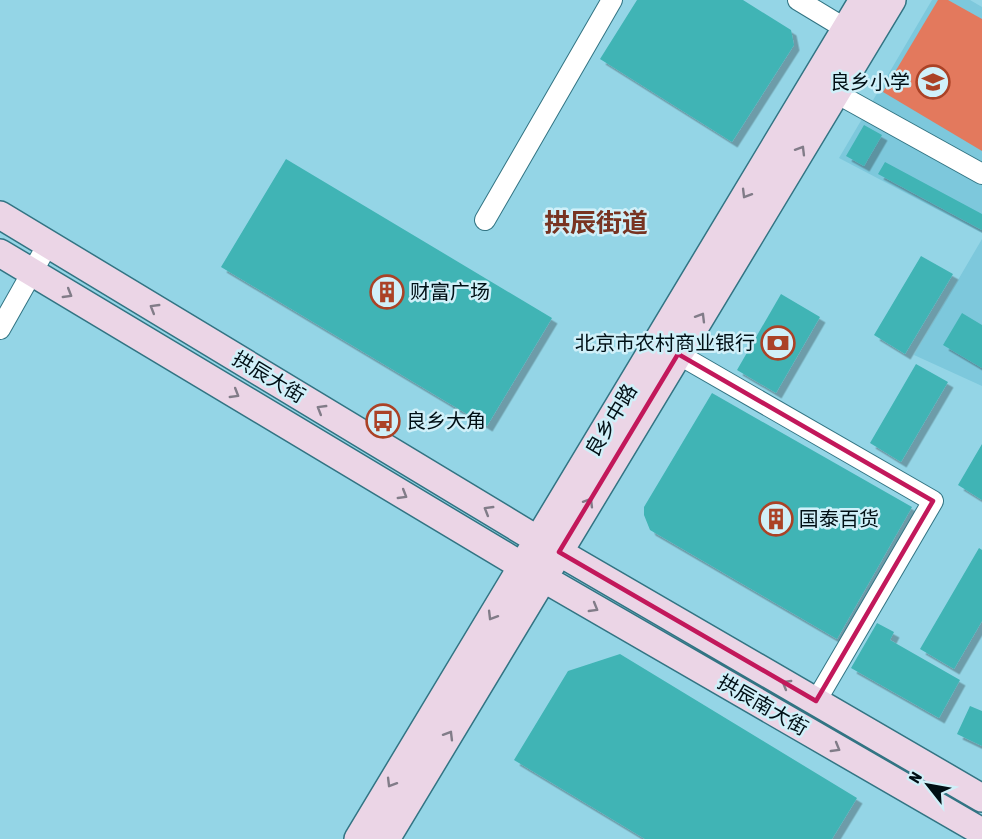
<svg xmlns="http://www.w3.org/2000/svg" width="982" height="839" font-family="'Asap Condensed','Noto Sans SC',sans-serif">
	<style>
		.built { fill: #7dc8dc }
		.green { fill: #e3795d }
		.building { fill: #40b4b5; filter: url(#shadow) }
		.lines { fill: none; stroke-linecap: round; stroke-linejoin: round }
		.street-casing { stroke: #327483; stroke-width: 22 }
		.secondary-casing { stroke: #327483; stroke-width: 30 }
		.street { stroke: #fff; stroke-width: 20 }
		.secondary { stroke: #ebd5e6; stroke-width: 27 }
		.oneway { stroke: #817c88 }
		.marked { fill: none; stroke: #c2185b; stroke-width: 4.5; stroke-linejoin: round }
		.labels { text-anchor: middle; stroke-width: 5; stroke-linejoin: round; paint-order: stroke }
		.poi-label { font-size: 20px; fill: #000f15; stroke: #d0f0f9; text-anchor: start }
		.street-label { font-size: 20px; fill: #000f15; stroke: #d0f0f9 }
		.district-label { font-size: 26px; font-weight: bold; fill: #783422; stroke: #d0f0f9 }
	</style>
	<defs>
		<filter id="shadow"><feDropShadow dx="5.5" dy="5.5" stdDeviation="0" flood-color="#0004"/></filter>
	</defs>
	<rect width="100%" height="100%" fill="#94d5e6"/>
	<!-- built -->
	<path class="built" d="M932 0H970L982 7V233L839 158Z
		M982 239V386L914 355Z"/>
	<!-- green -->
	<path class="green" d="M938 0H948L982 19V151L883 92Z"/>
	<!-- building -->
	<path class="building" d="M637 0H743L791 30 794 45 732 142 600 59Z
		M864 125 882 135 864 166 846 156Z
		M286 159 552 318 487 426 221 267Z
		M885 162 982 214V230L878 174Z
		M921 256 953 274 905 354 874 335Z
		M781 294 820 317 776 393 737 370Z
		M962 313 982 325V368L943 345Z
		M916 364 948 382 901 462 870 443Z
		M712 393 912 507 837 639 650 530 644 515V507Z
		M982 444V500L958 485Z
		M979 548 982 550V621L954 669 920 649Z
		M877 623 894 632 890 640 960 680 939 718 851 668Z
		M620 654 857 798 832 839H645L514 760 568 671Z
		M970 706 982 711V746L957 734Z"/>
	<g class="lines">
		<defs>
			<path id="street" d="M798 0 846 29
				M836 93 982 174
				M485 220 612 0
				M0 329 48 244
				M678 354 933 501 816 701"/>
			<path id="secondary" d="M0 215 538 540 982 798
				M0 253 522 566 982 832
				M358 839 863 0
				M386 839 892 0"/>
		</defs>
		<!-- street casing -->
		<use href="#street" class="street-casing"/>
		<!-- secondary casing -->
		<use href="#secondary" class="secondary-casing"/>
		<!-- street -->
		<use href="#street" class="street"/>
		<!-- secondary -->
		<use href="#secondary" class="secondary"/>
	</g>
	<!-- one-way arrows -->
	<defs><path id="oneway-chevron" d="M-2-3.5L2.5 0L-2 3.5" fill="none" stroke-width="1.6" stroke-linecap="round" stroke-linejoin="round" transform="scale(1.5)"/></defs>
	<g class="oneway">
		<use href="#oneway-chevron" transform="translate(801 150) rotate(-59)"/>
		<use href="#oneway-chevron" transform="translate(746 194) rotate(121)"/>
		<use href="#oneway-chevron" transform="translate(68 294) rotate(31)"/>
		<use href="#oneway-chevron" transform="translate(154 308) rotate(-149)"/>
		<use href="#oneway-chevron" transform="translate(701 317) rotate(-59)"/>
		<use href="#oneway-chevron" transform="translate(235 394) rotate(31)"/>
		<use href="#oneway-chevron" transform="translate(321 409) rotate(-149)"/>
		<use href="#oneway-chevron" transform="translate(403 495) rotate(31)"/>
		<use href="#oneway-chevron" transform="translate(589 502) rotate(-59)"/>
		<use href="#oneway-chevron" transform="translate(488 510) rotate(-149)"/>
		<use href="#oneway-chevron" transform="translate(594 608) rotate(30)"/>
		<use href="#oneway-chevron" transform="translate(492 616) rotate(121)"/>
		<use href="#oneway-chevron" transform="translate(786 684) rotate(-150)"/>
		<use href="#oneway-chevron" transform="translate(449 735) rotate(-59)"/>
		<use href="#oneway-chevron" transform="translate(836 748) rotate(30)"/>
		<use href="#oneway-chevron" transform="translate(391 783) rotate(121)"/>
	</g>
	<!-- marked area -->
	<path class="marked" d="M678 354 933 501 816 701 559 552Z"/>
	<!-- icons -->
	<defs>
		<symbol id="school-ring" viewBox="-11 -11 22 22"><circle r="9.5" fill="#d0f0f9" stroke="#ab4226" stroke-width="1.5"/><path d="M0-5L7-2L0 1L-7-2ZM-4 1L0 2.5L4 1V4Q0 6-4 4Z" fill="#ab4226"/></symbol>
		<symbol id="building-ring" viewBox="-11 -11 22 22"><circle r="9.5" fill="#d0f0f9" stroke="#ab4226" stroke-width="1.5"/><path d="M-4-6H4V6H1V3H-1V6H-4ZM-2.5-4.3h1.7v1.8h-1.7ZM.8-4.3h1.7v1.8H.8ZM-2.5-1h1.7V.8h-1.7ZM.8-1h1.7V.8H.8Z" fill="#ab4226"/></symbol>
		<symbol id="bank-ring" viewBox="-11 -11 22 22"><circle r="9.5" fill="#d0f0f9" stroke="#ab4226" stroke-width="1.5"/><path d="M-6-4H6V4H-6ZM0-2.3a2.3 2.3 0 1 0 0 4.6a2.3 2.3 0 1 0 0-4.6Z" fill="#ab4226"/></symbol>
		<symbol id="bus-ring" viewBox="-11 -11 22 22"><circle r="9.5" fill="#d0f0f9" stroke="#ab4226" stroke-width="1.5"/><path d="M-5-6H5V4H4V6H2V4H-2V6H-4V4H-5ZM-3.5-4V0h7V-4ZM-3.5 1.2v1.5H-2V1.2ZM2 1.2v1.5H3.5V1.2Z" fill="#ab4226"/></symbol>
	</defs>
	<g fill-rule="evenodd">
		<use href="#school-ring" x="914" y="63" width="38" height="38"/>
		<use href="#building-ring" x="368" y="273" width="38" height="38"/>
		<use href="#bank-ring" x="759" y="324" width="38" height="38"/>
		<use href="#bus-ring" x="364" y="402" width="38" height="38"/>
		<use href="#building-ring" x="757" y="500" width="38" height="38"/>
	</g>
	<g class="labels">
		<!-- poi labels -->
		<g class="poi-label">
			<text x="910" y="89" text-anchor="end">良乡小学</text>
			<text x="410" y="299">财富广场</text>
			<text x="755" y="350" text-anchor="end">北京市农村商业银行</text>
			<text x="406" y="428">良乡大角</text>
			<text x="799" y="526">国泰百货</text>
		</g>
		<!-- street labels -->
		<g class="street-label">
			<text transform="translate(269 377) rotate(31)" y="7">拱辰大街</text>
			<text transform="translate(611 420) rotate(-59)" y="7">良乡中路</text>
			<text transform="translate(763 705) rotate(30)" y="7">拱辰南大街</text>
		</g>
		<!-- district labels -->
		<g class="district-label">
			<text x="596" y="232">拱辰街道</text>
		</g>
	</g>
	<!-- north arrow -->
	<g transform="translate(928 785) rotate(301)" stroke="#d0f0f9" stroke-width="4.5" paint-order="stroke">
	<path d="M0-4.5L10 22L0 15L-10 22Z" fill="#000f15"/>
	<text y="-9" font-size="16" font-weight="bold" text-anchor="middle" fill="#000f15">N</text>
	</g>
</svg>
